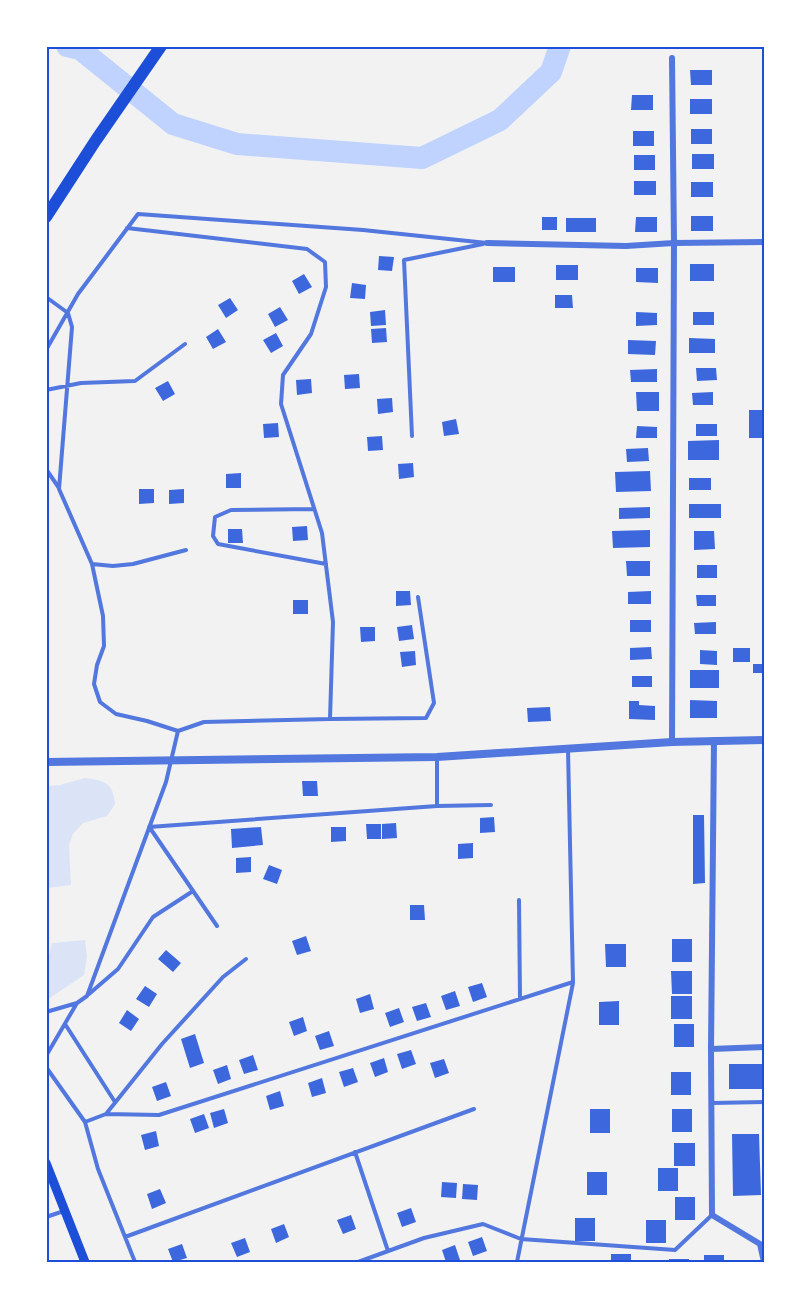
<svg xmlns="http://www.w3.org/2000/svg" width="811" height="1309" font-family="'PT Sans Narrow',sans-serif">
	<style>
		.green { fill: #dbe4f7 }
		.lines { fill: none; stroke-linecap: round; stroke-linejoin: round }
		.river { stroke: #bfd3fe; stroke-width: 22 }
		.building { fill: #3d67dc }
		.service { stroke: #5277de; stroke-width: 4 }
		.minor { stroke: #5277de; stroke-width: 6 }
		.tertiary { stroke: #5277de; stroke-width: 8 }
		.secondary { stroke: #1d4ed8; stroke-width: 9 }
		.trunk { stroke: #1d4ed8; stroke-width: 12 }
		.neatline { fill: none; stroke: #1d4ed8; stroke-width: 2 }
	</style>
	<rect width="100%" height="100%" fill="#f2f2f2"/>
	<!-- green -->
	<path class="green" d="M85 778C105 781 113 782 115 804L107 816 83 823 73 834 69 845 71 885 47 888V786L60 785Z
		M85 940 87 957 84 975 47 1000V963L52 943Z"/>
	<g class="lines">
		<!-- river -->
		<path class="river" d="M67 46 80 49 173 124 237 144 422 158 500 120 551 72 560 46"/>
	</g>
	<!-- building -->
	<path class="building" d="M690 70H712V85H691Z
		M632 95H653V110H631Z
		M690 99H712V114H690Z
		M691 129H712V144H691Z
		M633 131H654V146H633Z
		M692 154H714V169H692Z
		M634 155H655V170H634Z
		M634 181H656V195H634Z
		M691 182H713V197H691Z
		M691 216H713V231H691Z
		M542 217H557V230H542Z
		M636 217H657V232H635Z
		M566 218H596V232H566Z
		M379 256 394 257 392 271 378 270Z
		M690 264H714V281H690Z
		M556 265H578V280H556Z
		M493 267H515V282H493Z
		M636 268H658V283L636 282Z
		M304 274 312 287 299 294 292 281Z
		M352 283 366 285 365 299 350 298Z
		M555 295H572L573 308H555Z
		M230 298 238 310 226 318 218 305Z
		M280 307 288 320 275 327 268 314Z
		M385 310 386 325 371 326 370 312Z
		M636 312 657 313V325L636 326Z
		M693 312H714V325H693Z
		M386 328 387 342 372 343 371 329Z
		M218 329 226 342 213 349 206 337Z
		M276 333 283 346 271 353 263 340Z
		M689 338 715 339V353H689Z
		M628 340 656 341 655 355 628 354Z
		M696 368H716L717 380 697 381Z
		M657 369V382H631L630 370Z
		M359 374 360 388 345 389 344 375Z
		M311 379 312 393 297 395 296 380Z
		M168 381 175 394 163 401 155 388Z
		M636 392H659V411H637Z
		M713 392V405H693L692 393Z
		M392 398 393 412 378 414 377 399Z
		M749 410H764V438H749Z
		M456 419 459 434 444 436 442 422Z
		M278 423 279 437 264 438 263 424Z
		M696 424H717V436H696Z
		M637 426 657 427V438H636Z
		M382 436 383 450 368 451 367 437Z
		M719 440V460H688V441Z
		M648 448 649 461 627 462 626 449Z
		M413 463 414 477 399 479 398 464Z
		M650 471 651 491 616 492 615 472Z
		M241 473V488H226V474Z
		M689 478H711V490H689Z
		M139 489H154V503L139 504Z
		M184 489V503L169 504V490Z
		M689 504H721V518H689Z
		M650 507V518L619 519V508Z
		M307 526 308 540 293 541 292 527Z
		M228 529H242L243 543H228Z
		M650 530V547L613 548 612 531Z
		M694 531H714L715 549 694 550Z
		M626 561H650V576H627Z
		M697 565H717V578H697Z
		M396 591H410L411 605 396 606Z
		M651 591V604H628V592Z
		M696 595H716V606H697Z
		M293 600H308V614H293Z
		M630 620H651V632H630Z
		M716 622V634H695L694 623Z
		M412 625 414 639 399 641 397 627Z
		M360 627H375V641L361 642Z
		M651 647 652 659 630 660V648Z
		M733 648H750V662H733Z
		M700 650 717 651V665L700 664Z
		M415 651 416 665 402 667 400 652Z
		M753 664H764V673H753Z
		M690 670H719V688H690Z
		M632 676H652V687H632Z
		M690 700 717 701V718H690Z
		M629 701H639V705L655 706V720L629 719Z
		M550 707 551 721 528 722 527 708Z
		M302 781H317L318 796H303Z
		M693 815H704L705 883 693 884Z
		M494 817 495 832 480 833V818Z
		M396 823 397 838 382 839V824Z
		M366 824H381V839H367Z
		M261 827 263 845 232 848 231 829Z
		M331 827H346V841L331 842Z
		M473 843V858L458 859V844Z
		M251 857V872L236 873V858Z
		M269 865 282 870 277 884 263 879Z
		M410 905H424L425 920H410Z
		M306 936 311 951 297 955 292 941Z
		M672 939H692V962H672Z
		M605 944H626V967H606Z
		M166 950 181 963 173 972 158 959Z
		M671 971H692V994H672Z
		M482 983 487 997 473 1002 468 987Z
		M145 986 157 994 149 1007 136 999Z
		M455 991 460 1006 446 1010 441 996Z
		M370 994 374 1009 360 1013 356 999Z
		M671 996H692V1019H671Z
		M619 1001V1025H599V1002Z
		M426 1003 431 1017 417 1021 412 1007Z
		M399 1008 404 1022 390 1027 385 1013Z
		M127 1010 139 1019 131 1031 119 1023Z
		M303 1017 307 1031 294 1036 289 1022Z
		M674 1024H694V1047H674Z
		M329 1031 334 1046 320 1050 315 1036Z
		M195 1034 204 1063 190 1068 181 1039Z
		M411 1050 416 1064 402 1069 397 1054Z
		M253 1055 258 1070 244 1074 239 1060Z
		M384 1058 388 1072 375 1077 370 1063Z
		M444 1059 449 1073 435 1078 430 1063Z
		M729 1064H764V1089H729Z
		M227 1065 231 1079 218 1084 213 1070Z
		M353 1068 358 1082 344 1087 339 1072Z
		M671 1072H691V1095H671Z
		M322 1078 326 1093 312 1097 308 1083Z
		M166 1082 171 1096 157 1101 152 1087Z
		M280 1091 284 1106 270 1110 266 1096Z
		M224 1109 228 1123 214 1128 210 1113Z
		M590 1109H610V1133H590Z
		M672 1109H692V1132H672Z
		M204 1114 209 1128 195 1133 190 1119Z
		M156 1131 159 1146 145 1150 141 1135Z
		M732 1134H759L761 1195 733 1196Z
		M674 1143H695V1166H674Z
		M658 1168H678V1191H658Z
		M587 1172H607V1195H587Z
		M442 1182 457 1183 456 1198 441 1197Z
		M463 1184 478 1185 477 1200 462 1199Z
		M160 1189 166 1203 152 1209 147 1194Z
		M675 1197H695V1220H675Z
		M411 1208 416 1222 402 1227 397 1213Z
		M351 1215 356 1229 343 1234 337 1220Z
		M575 1218H595V1241H575Z
		M646 1220H666V1243H646Z
		M284 1224 289 1237 276 1243 271 1229Z
		M482 1237 487 1251 473 1256 468 1242Z
		M245 1238 250 1252 237 1257 231 1243Z
		M182 1244 187 1258 173 1262 168 1249Z
		M455 1245 460 1260 452 1262H446L442 1250Z
		M611 1254H631V1262H611Z
		M704 1255H724V1262H704Z
		M669 1259H689V1262H669Z"/>
	<g class="lines">
		<!-- service -->
		<path class="service" d="M46 297 68 313 72 327 59 489 92 564 103 616 104 646 97 665 94 684 100 702 116 714 147 721 178 731
			M46 350 78 294 138 214 363 230 487 243
			M46 390 81 383 135 381 185 344
			M412 436 404 260 483 244
			M46 469 59 488
			M314 509 231 510 215 517 213 536 218 544 326 564
			M92 564 113 566 133 564 186 550
			M330 719 426 718 434 703 418 597
			M437 758V806
			M149 827 437 806 491 805
			M150 828 217 926
			M519 900 520 999
			M89 994 118 969 153 917 193 891
			M77 1003 87 996 166 782 178 731 204 722 330 719 333 622 322 533 281 404 283 375 311 334 326 287 325 262 307 249 127 228
			M46 1012 77 1003 46 1056
			M65 1024 115 1102
			M46 1067 85 1122 106 1114 159 1115 573 982 568 750
			M712 1103 764 1102
			M106 1114 162 1044 223 977 246 959
			M85 1122 98 1169 135 1262
			M355 1152 388 1251
			M46 1217 64 1211
			M125 1237 474 1109
			M358 1262 424 1238 483 1224 521 1239 675 1250 712 1215
			M517 1262 573 983"/>
		<!-- minor -->
		<path class="minor" d="M672 58 674 243 672 742
			M487 243 626 246 674 243 764 242
			M714 740 711 1049 712 1215 760 1244 764 1262
			M711 1049 764 1047"/>
		<!-- tertiary -->
		<path class="tertiary" d="M46 762 437 757 672 742 764 740"/>
		<!-- secondary -->
		<path class="secondary" d="M46 1163 85 1262"/>
		<!-- trunk -->
		<path class="trunk" d="M46 217 96 140 161 46"/>
	</g>
	<!-- border -->
	<rect width="811" height="1309" fill="none" stroke="#ffffff" stroke-width="96"/>
	<rect x="48" y="48" width="715" height="1213" class="neatline"/>
</svg>
